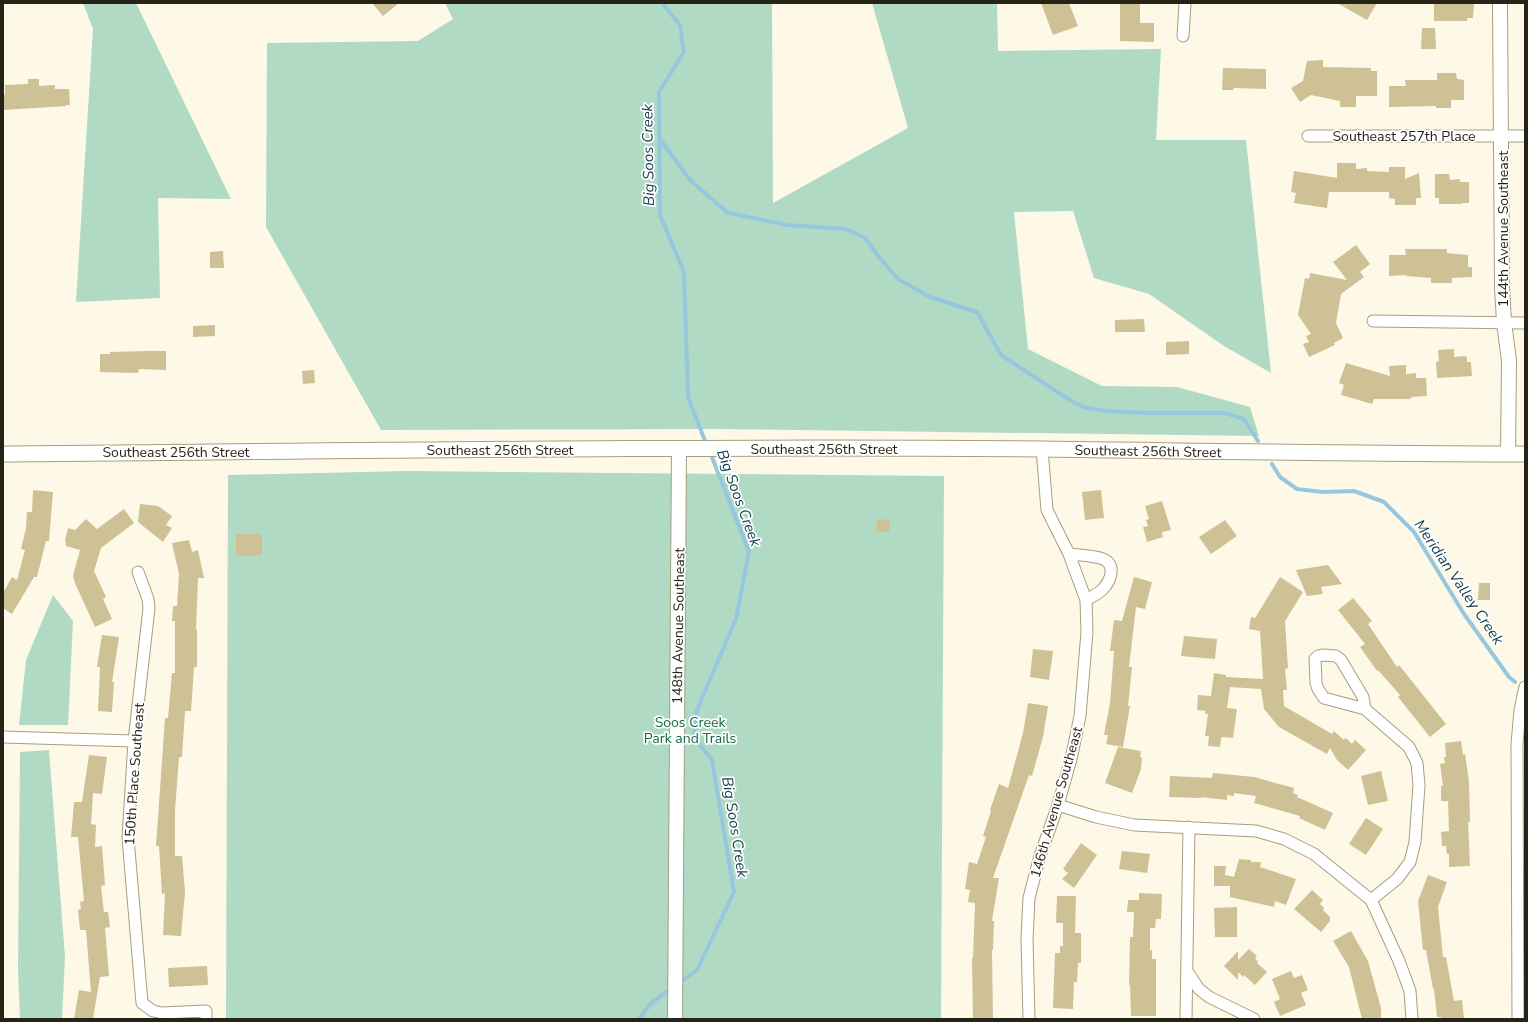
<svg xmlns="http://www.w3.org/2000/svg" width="1528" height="1022" font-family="'Nunito Sans',sans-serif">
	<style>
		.green { fill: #b0dac4 }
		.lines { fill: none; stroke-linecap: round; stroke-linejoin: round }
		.stream { stroke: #96c7de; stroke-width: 4 }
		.building { fill: #cdc195 }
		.minor-casing { stroke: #a59e80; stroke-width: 13 }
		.tertiary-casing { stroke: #a59e80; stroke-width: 16 }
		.secondary-casing { stroke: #a59e80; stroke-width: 17 }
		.minor { stroke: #fff; stroke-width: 11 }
		.tertiary { stroke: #fff; stroke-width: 14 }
		.secondary { stroke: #fff; stroke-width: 15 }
		.labels { text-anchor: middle; stroke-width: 3.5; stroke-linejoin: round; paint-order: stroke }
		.street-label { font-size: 14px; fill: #262317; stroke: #fff }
		.park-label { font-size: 14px; fill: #156647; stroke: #fff }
		.water-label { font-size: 15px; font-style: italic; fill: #164051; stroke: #fff }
	</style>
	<rect width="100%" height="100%" fill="#fef9e6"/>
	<!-- green -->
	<path class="green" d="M83 3H136L231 199 158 198 160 298 76 302 93 29Z
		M445 3H772L773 203 908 128 872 3H997L998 51 1161 49 1156 140H1246L1271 373 1224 346 1149 294 1094 278 1073 211 1014 212 1028 349 1102 386 1177 387 1250 407 1259 436 718 429 381 430 266 227 267 43 418 41 453 19Z
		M406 471 944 476 941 1019H226L228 475Z
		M53 595 73 621 68 725H19L26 660Z
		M49 750 65 957 62 1019H20L18 969 20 752Z"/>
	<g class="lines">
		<!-- stream -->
		<path class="stream" d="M662 3 680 25 684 52 659 92 660 215 684 272 688 397 707 446
			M660 139 690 180 728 213 787 225 846 229 865 238 879 257 898 279 930 297 977 312 1001 355 1065 397 1083 407 1105 411 1147 413H1225L1244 419 1258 441
			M1272 464 1280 477 1297 489 1323 492 1354 491 1384 502 1414 532 1464 614 1509 677 1515 682
			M679 983 697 970 734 892 712 760 694 738 697 710 736 619 749 552 710 452
			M639 1019 651 1003 672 988"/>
	</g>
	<!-- building -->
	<path class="building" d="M372 3H399L383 16Z
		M1041 3H1069L1078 26 1053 35Z
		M1120 3H1140V23H1154V42L1120 41Z
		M1337 3H1377L1367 20Z
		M1434 3H1474L1473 18H1467V21H1434Z
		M1422 28H1435L1436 49H1421Z
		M1323 60V67L1371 68V71H1377V96H1356V107H1340V101L1311 95 1300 102 1291 88 1303 81 1307 61Z
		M1223 68 1266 69V89L1234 88 1233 90H1222Z
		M1437 73H1456L1457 79 1464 80V100H1451V108H1436V106L1389 107V86H1406L1405 80H1437Z
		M28 79H39V86L55 85V89H69L70 105H66V106L3 110V95H5V85L28 84Z
		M1337 163H1356V169L1367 168V171L1389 172V167H1405V179L1419 173 1421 198H1416V205H1395V199L1389 198V192H1329L1327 208 1294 203 1296 193 1291 192 1294 171 1337 178Z
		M1435 174H1449L1450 180 1460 179V182H1469V203H1462V204H1439V198H1435Z
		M1356 245 1370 264 1360 272 1364 277 1341 294 1336 323 1343 338 1334 343 1335 345 1309 357 1303 344 1309 342 1306 336 1311 334 1298 315 1305 278 1309 279 1310 273 1347 280 1333 262Z
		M1405 249H1447V253L1468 255V267H1472V277L1452 278V283H1431V278L1406 276V275L1389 276V255H1406Z
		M223 251 224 268H210V252Z
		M1144 319 1145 332H1115V320Z
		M215 325V336L193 337V326Z
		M1189 341V354L1166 355V342Z
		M1454 349V357L1464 356 1467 357V362H1471L1472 376 1437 378 1436 362 1439 361 1438 350Z
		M148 351H166V370L139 369 138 373 100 372V354H110V352Z
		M1346 363 1390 376 1389 366 1406 365V374L1416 373V378H1426L1427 396 1411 397V399H1374L1372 404 1341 395 1344 385 1339 383Z
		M314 370 315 383 303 384 302 371Z
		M33 490 53 492 49 541H46L37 577H34L12 614 3 608V593L12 577 17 580 25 550 21 549 26 528 27 512H32Z
		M1101 490 1104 518 1085 520 1082 492Z
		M1162 501 1171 530 1162 532 1163 537 1147 542 1143 527 1148 526 1146 520 1149 519 1145 506Z
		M140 504 158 506 172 516 166 525 172 528 163 542 138 522Z
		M124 509 134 523 101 548 94 571 106 597 103 599 112 619 95 627 75 583 73 576 80 550 66 546 65 540 68 528 75 530 86 519 97 529Z
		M877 519 890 520 889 532H876Z
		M1225 520 1237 536 1211 554 1199 537Z
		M236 534H262V555L236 556Z
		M189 540 192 552 198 550 204 578H198L196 629H197V667H194L191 711H185L182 757H179L175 810V856H182L185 892 181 936 163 935 165 893 162 894 159 846H156L165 718H168L172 673H175V621H172L173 606H177L179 574 172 543Z
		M1328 565 1342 584 1321 587 1323 594 1307 596 1296 570Z
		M1134 577 1152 582 1145 609 1136 607 1129 667H1132L1128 706H1130L1123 747 1106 744 1108 735H1104L1110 703 1114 651H1110L1114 620 1122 621Z
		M1280 577 1303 592 1285 621 1288 668 1285 669 1287 690H1283L1284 706 1332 734 1334 731 1344 740 1346 738 1352 744 1355 740 1366 750 1348 770 1337 760 1330 748 1327 754 1279 727 1264 709 1261 689 1230 687 1227 708 1237 709 1233 738 1223 737 1221 738 1220 747 1208 746 1209 736H1205L1208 714H1205L1206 711 1197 710 1198 695 1211 696 1214 673 1226 675V677L1263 679 1260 631 1249 629 1251 617 1255 618Z
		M1479 583H1490V600H1478Z
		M1353 598 1372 621 1368 624 1397 667 1399 665 1446 724 1430 737 1398 697 1400 695 1378 670 1377 671 1360 647 1365 644 1338 610Z
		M102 635 119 637 112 682H114L112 712 98 711 100 667H97Z
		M1184 636 1217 639 1215 659 1181 656Z
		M1033 649 1053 651 1049 680 1030 677Z
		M1028 703 1048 706 1043 737 1032 776 1029 775 993 878H999L992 921H994L993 950H992L993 1019H973L972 958H973L975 903 968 902 970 890 965 889 969 862 977 864 986 837 983 836 991 811 990 810 999 784 1008 788 1023 733Z
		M1461 741 1463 755 1465 754 1469 781 1470 822H1468L1470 866 1449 867V854H1447L1446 846H1442L1441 832 1449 831 1448 801H1441V786H1443L1440 764 1445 763 1444 757H1446L1445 743Z
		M1118 747 1141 751 1140 757H1142L1141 769 1132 793 1105 783Z
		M89 755 107 757 102 794 93 793 91 824 96 825 95 847 102 846 105 885 101 886 104 912H108L110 927 105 928 109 976 100 977 93 1019H74L79 990 91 992 86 930H80L78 910 81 909 80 902 84 901 78 837H71L74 802H82Z
		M1381 771 1388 801 1368 805 1361 776Z
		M1213 773 1254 777 1294 788 1293 793 1298 795 1297 797 1333 813 1325 830 1299 818 1300 816 1254 803 1256 796 1234 793V796L1227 795V800L1201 797V798L1169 797 1170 776 1212 778Z
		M1366 818 1383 829 1366 855 1349 844Z
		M1081 843 1097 855 1074 888 1062 879 1068 873 1063 869Z
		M1122 851 1150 854 1147 873 1119 869Z
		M1239 859 1251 860V862H1261L1260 867 1296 879 1286 905 1275 901 1274 907 1230 897V886H1214V866H1226L1225 875 1234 877Z
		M1428 875 1447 882 1438 907 1443 957H1446L1454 1001 1462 1000 1464 1019H1441V1017H1437L1434 989H1433L1426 950H1423L1418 901Z
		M1312 890 1323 900 1320 904 1324 908 1323 910 1330 917V921L1321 932 1294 909Z
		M1139 893 1162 894 1161 919H1156L1155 928H1150V950H1152V959H1156V1016H1131L1130 985H1129L1130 937H1133L1134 912H1127L1128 900H1139Z
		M1057 896H1076L1075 933H1081V963H1078L1077 982H1074L1073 1009 1053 1008 1055 953H1060V946H1063V923H1056Z
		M1237 907V937H1215L1214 908Z
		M1351 931 1368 961 1381 1008V1019H1362L1349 967 1333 941Z
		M1249 949 1257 956 1255 958 1258 962 1257 963 1267 972 1255 985 1244 975 1243 977 1238 972V980L1224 966 1238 951V960Z
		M207 966 208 985 169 987 168 968Z
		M1291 971 1294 978 1302 975 1308 990 1301 993 1306 1005 1280 1016 1274 1002 1280 999 1272 979Z"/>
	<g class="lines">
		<defs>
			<path id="minor" d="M1183 36 1185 3
				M1308 136H1525
				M1373 321 1525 323
				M1069 554C1079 555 1090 555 1100 558 1117 562 1112 580 1102 590 1098 594 1091 597 1086 600
				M138 572 148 599 149 608 134 741 128 838 142 1003 153 1011 162 1013 206 1011V1019
				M1365 709 1324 698 1318 689 1316 683 1315 659 1318 656 1322 655 1336 656 1341 660 1363 697 1365 709 1409 747 1417 763 1419 785 1415 842 1410 862 1397 879 1371 900
				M3 737 134 741
				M1058 805 1096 817 1134 825 1256 831 1284 839 1314 854 1371 900 1399 961 1410 991 1412 1019
				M1187 971 1199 989 1209 997 1254 1019
				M1029 1019 1027 939 1029 898 1040 856 1058 805 1071 759 1080 716 1087 632 1086 600 1069 554 1047 510 1042 449
				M1186 1019 1189 827
				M1518 1019 1517 744 1520 710 1525 687"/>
			<path id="tertiary" d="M1500 3 1502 287 1504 322 1509 361 1508 454
				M675 1019 679 448"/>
			<path id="secondary" d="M3 454C350 451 696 446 1043 449 1204 451 1364 454 1525 454"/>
		</defs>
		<!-- minor casing -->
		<use href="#minor" class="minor-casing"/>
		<!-- tertiary casing -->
		<use href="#tertiary" class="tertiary-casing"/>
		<!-- secondary casing -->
		<use href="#secondary" class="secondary-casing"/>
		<!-- minor -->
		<use href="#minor" class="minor"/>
		<!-- tertiary -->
		<use href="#tertiary" class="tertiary"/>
		<!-- secondary -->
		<use href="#secondary" class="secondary"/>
	</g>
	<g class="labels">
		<!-- street labels -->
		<g class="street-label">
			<text x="1404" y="141">Southeast 257th Place</text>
			<text transform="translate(1503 229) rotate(-90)" y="5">144th Avenue Southeast</text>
			<text x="824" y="454">Southeast 256th Street</text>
			<text x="500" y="455">Southeast 256th Street</text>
			<text transform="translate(1148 451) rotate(1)" y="5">Southeast 256th Street</text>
			<text x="176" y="457">Southeast 256th Street</text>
			<text transform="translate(678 626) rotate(-89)" y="5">148th Avenue Southeast</text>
			<text transform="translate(134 774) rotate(-86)" y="5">150th Place Southeast</text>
			<text transform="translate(1056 802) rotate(-74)" y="5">146th Avenue Southeast</text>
		</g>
		<!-- park labels -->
		<g class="park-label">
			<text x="690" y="727">Soos Creek<tspan x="690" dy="16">Park and Trails</tspan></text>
		</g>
		<!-- water labels -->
		<g class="water-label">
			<text transform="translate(648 155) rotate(-91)" y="5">Big Soos Creek</text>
			<text transform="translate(739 498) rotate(70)" y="5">Big Soos Creek</text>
			<text transform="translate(1459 582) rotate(56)" y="5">Meridian Valley Creek</text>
			<text transform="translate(735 827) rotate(81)" y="5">Big Soos Creek</text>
		</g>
	</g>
	<!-- border -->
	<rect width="1528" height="1022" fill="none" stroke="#262317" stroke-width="8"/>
</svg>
